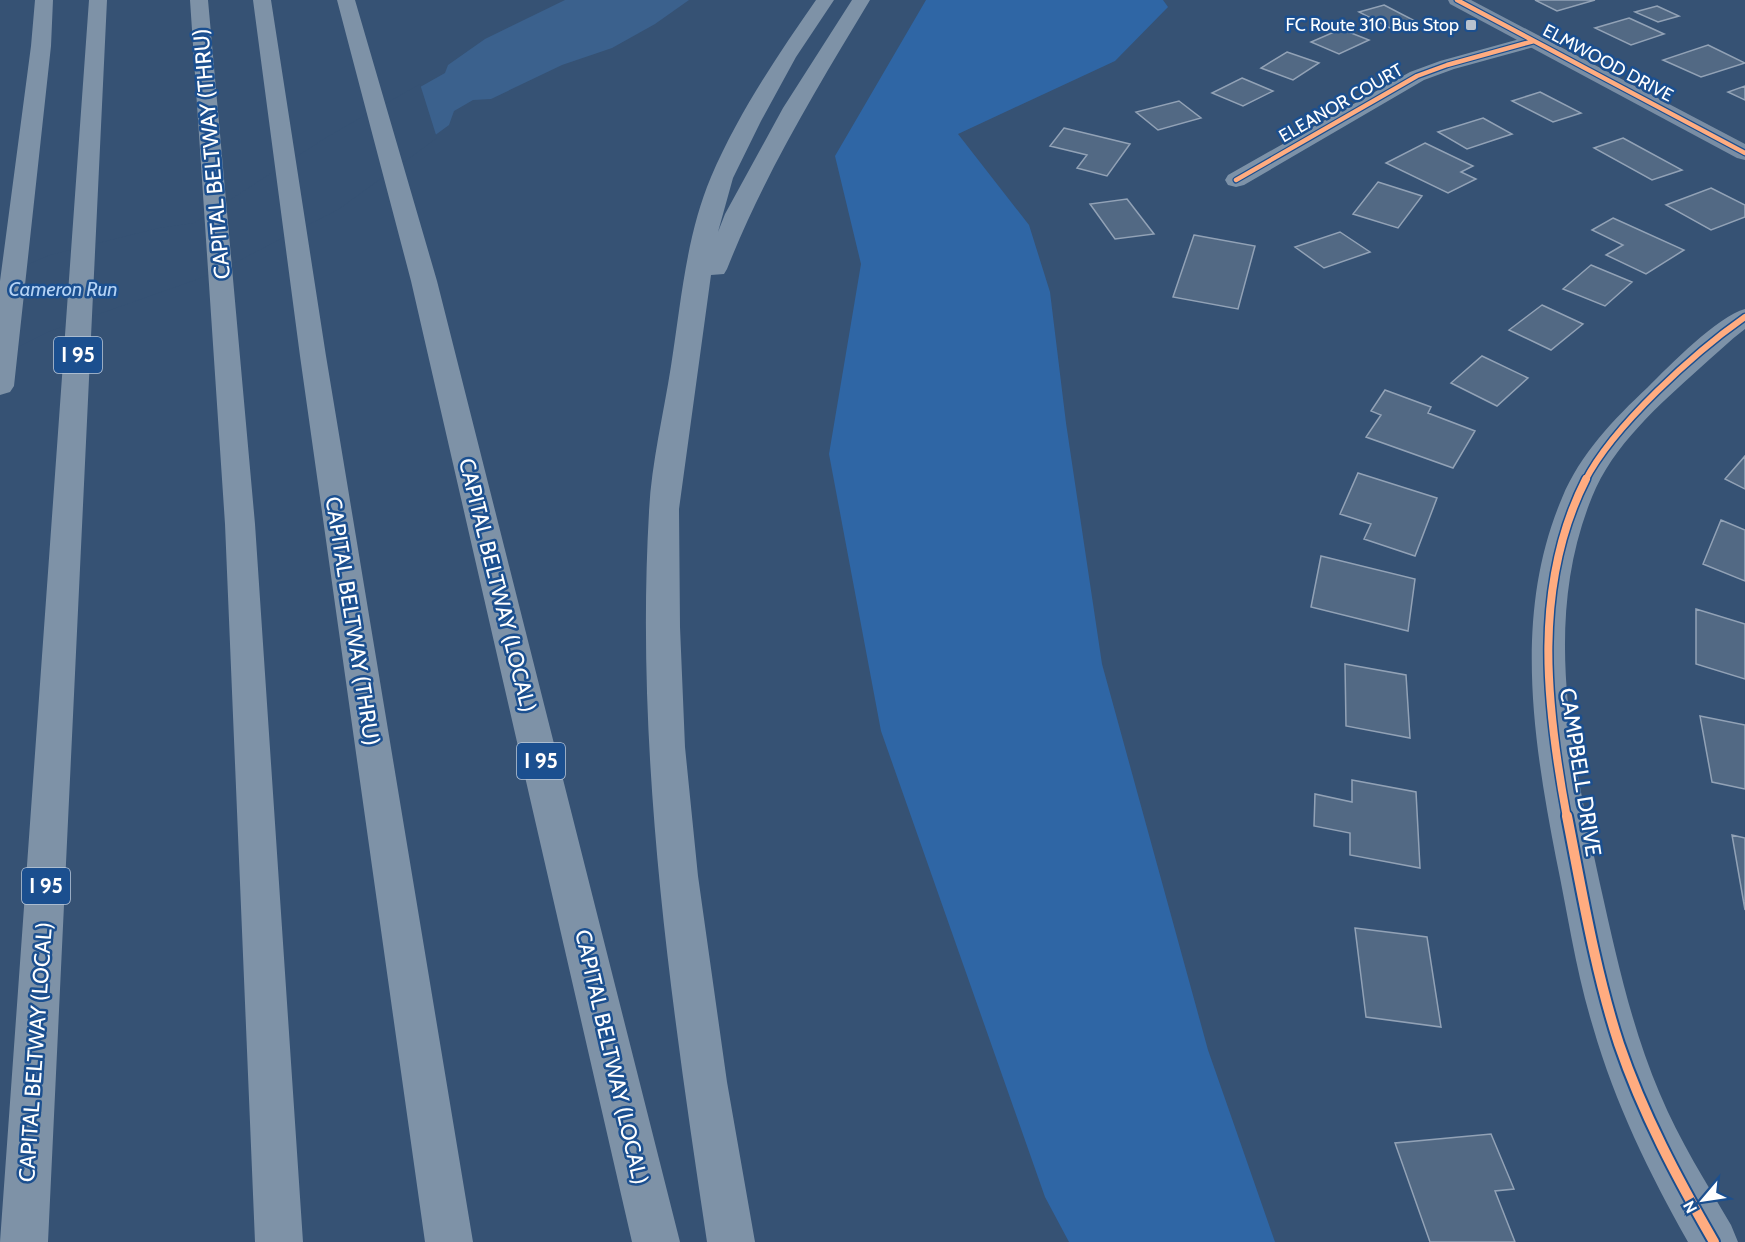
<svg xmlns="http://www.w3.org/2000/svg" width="1745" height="1242" font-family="Cabin,sans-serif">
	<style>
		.green { fill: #2f66a5 }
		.water { fill: #3b618d }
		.pier { fill: #365274 }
		.building { fill: #526984; stroke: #92a2b6; stroke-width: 1.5 }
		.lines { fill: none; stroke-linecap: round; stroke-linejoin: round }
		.street { fill: #7d92a8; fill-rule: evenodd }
		.secondary { fill: #798da4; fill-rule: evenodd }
		.highway { fill: #7e92a7; fill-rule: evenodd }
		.cycleway-far3-casing { stroke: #1b4f8f; stroke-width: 7 }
		.cycleway-far2-casing { stroke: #1b4f8f; stroke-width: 9 }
		.cycleway-far1-casing { stroke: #1b4f8f; stroke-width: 11 }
		.cycleway-casing { stroke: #1b4f8f; stroke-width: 14 }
		.cycleway-far3 { stroke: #ffac80; stroke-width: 4.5 }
		.cycleway-far2 { stroke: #ffac80; stroke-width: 6 }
		.cycleway-far1 { stroke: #ffac80; stroke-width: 8 }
		.cycleway { stroke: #ffac80; stroke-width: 10 }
		.poi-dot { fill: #b9c2ce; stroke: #1b4f8f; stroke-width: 2 }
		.labels { text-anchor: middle; stroke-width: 5; stroke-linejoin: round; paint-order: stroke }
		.far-poi-label { font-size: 18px; fill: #fff; stroke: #1b4f8f; text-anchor: end }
		.far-street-label { font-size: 18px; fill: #fff; stroke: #1b4f8f }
		.far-water-label { font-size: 20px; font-style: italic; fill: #b5d3f5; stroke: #1b4f8f }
		.shield { fill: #1b4f8f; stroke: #bbcadd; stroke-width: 1.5 }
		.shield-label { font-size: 21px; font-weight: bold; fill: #fff }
		.street-label { font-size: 22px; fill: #fff; stroke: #1b4f8f }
	</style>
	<rect width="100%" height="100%" fill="#365274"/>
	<!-- green -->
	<path class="green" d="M926 0H1163L1168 7 1115 61 958 134 1029 225 1050 292 1066 423 1102 664 1208 1050 1275 1242H1069L1045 1197 881 731 829 454 861 264 835 156Z"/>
	<!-- water -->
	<path class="water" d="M565 0H689L655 24 612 48 562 65 491 99 473 100 454 111 449 125 337 207 195 225 328 139 445 73 448 65 485 39Z"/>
	<!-- pier -->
	<path class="pier" d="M420 84 437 138 339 209 215 273 48 332 0 356V276L50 255 159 228 194 223 327 137Z"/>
	<!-- building -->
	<path class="building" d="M1535 0H1595L1557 11Z
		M1384 5 1417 22 1392 29 1359 12Z
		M1657 6 1679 16 1658 22 1635 12Z
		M1629 18 1664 34 1631 45 1595 28Z
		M1341 29 1369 40 1339 54 1311 42Z
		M1708 45 1745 63 1701 77 1663 60Z
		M1287 52 1319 63 1293 80 1261 68Z
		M1242 78 1273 91 1243 106 1212 93Z
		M1745 86V100L1728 92Z
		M1540 92 1581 113 1553 122 1512 101Z
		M1179 101 1201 118 1158 130 1136 112Z
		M1483 118 1512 134 1467 149 1438 132Z
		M1064 128 1130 144 1107 176 1077 168 1087 155 1050 146Z
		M1623 138 1682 170 1652 180 1594 148Z
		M1425 143 1473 166 1461 172 1476 179 1448 193 1386 163Z
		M1378 182 1422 196 1398 228 1353 214Z
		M1711 188 1745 205V217L1711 230 1666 205Z
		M1127 199 1154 234 1115 239 1090 204Z
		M1613 218 1684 250 1646 274 1606 255 1623 245 1592 230Z
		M1340 232 1370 252 1324 268 1295 247Z
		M1194 235 1255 246 1238 309 1173 297Z
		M1591 265 1632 282 1605 306 1563 289Z
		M1542 305 1583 324 1551 350 1509 330Z
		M1482 356 1528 378 1497 406 1451 383Z
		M1385 390 1431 407 1428 413 1475 431 1453 468 1366 437 1381 415 1371 411Z
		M1745 456V489L1725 479Z
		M1358 473 1437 498 1415 556 1364 539 1371 524 1340 514Z
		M1721 520 1745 530V581L1703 564Z
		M1321 556 1415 579 1408 631 1311 607Z
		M1696 609 1745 624V679L1696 664Z
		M1345 664 1406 675 1410 738 1346 726Z
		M1700 716 1745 725V789L1712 782Z
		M1352 780 1416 792 1420 868 1350 855V833L1314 826 1315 794 1352 802Z
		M1732 835 1745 838V910Z
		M1355 928 1427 937 1441 1027 1366 1017Z
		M1491 1134 1514 1189 1495 1191 1515 1242H1430L1395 1143Z"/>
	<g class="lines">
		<!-- street -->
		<path class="street" d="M1534 35 1541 37 1544 41 1541 45 1454 69 1424 80 1244 185 1236 187 1228 185 1225 180 1228 175 1410 72 1440 61Z
			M1745 309V329C1729 341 1715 355 1700 368 1659 405 1613 445 1592 497 1541 622 1573 758 1600 884 1616 955 1631 1026 1660 1094 1679 1140 1706 1182 1731 1225L1738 1242H1688C1649 1173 1615 1103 1593 1027 1576 972 1568 915 1556 858 1533 739 1513 613 1562 498 1580 454 1614 419 1648 387 1669 366 1718 316 1745 309Z"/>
		<!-- secondary -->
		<path class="secondary" d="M1448 0H1471L1745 144V160L1737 158 1450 4Z"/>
		<!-- highway -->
		<path class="highway" d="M35 0H53L51 46 14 386 10 392 0 395V281L31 46Z
			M89 0H107L48 1242H0Z
			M190 0H208L255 524 303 1242H255L225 524Z
			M253 0H271L326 356 473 1242H425L300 356Z
			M337 0H355L437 281 680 1242H632L411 281Z
			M816 0H834L796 57 761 121 733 178 718 232 725 214 783 108 852 0H870C817 88 765 173 727 269L724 274 711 275 679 509 680 627 685 747 698 876 727 1082 755 1242H707C671 1001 635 756 649 512 651 465 664 412 671 366 681 303 686 236 711 177 738 114 777 56 816 0Z"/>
		<defs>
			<path id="cycleway-far3" d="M1457 0 1745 153
				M1236 180 1417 76 1447 65 1534 41"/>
			<path id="cycleway-far2" d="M1585 481C1613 426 1695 352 1745 317"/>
			<path id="cycleway-far1" d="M1567 818C1546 706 1532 585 1586 479"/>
			<path id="cycleway" d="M1567 816C1582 892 1595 971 1619 1044 1643 1114 1677 1178 1714 1242"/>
		</defs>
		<!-- cycleway-far3 casing -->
		<use href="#cycleway-far3" class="cycleway-far3-casing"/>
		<!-- cycleway-far2 casing -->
		<use href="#cycleway-far2" class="cycleway-far2-casing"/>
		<!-- cycleway-far1 casing -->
		<use href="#cycleway-far1" class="cycleway-far1-casing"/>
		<!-- cycleway casing -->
		<use href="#cycleway" class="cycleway-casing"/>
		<!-- cycleway-far3 -->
		<use href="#cycleway-far3" class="cycleway-far3"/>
		<!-- cycleway-far2 -->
		<use href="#cycleway-far2" class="cycleway-far2"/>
		<!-- cycleway-far1 -->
		<use href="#cycleway-far1" class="cycleway-far1"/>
		<!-- cycleway -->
		<use href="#cycleway" class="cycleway"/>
	</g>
	<!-- markers -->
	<rect class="poi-dot" x="1465" y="19" width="12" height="12" rx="3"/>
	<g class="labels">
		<!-- far-poi labels -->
		<g class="far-poi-label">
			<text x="1459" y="31">FC Route 310 Bus Stop</text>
		</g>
		<!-- far-street labels -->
		<g class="far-street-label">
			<text transform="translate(1608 63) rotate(28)" y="6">ELMWOOD DRIVE</text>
			<text transform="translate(1341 103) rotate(-30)" y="6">ELEANOR COURT</text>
		</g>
		<!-- far-water labels -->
		<g class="far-water-label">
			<text x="63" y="296">Cameron Run</text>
		</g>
		<!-- shield labels -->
		<g class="shield">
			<rect x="54" y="337" width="48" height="36" rx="4.5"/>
			<rect x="517" y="743" width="48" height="36" rx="4.5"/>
			<rect x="22" y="868" width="48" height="36" rx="4.5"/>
		</g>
		<g class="shield-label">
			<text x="78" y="362">I 95</text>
			<text x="541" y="768">I 95</text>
			<text x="46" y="893">I 95</text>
		</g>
		<!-- street labels -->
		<g class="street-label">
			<text transform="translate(211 154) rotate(-95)" y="8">CAPITAL BELTWAY (THRU)</text>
			<text transform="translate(498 585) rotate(76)" y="8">CAPITAL BELTWAY (LOCAL)</text>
			<text transform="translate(353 621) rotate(81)" y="8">CAPITAL BELTWAY (THRU)</text>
			<text transform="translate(1581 772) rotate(81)" y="8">CAMPBELL DRIVE</text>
			<text transform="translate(35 1052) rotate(-86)" y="8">CAPITAL BELTWAY (LOCAL)</text>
			<text transform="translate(612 1057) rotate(77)" y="8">CAPITAL BELTWAY (LOCAL)</text>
		</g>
	</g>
	<!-- north arrow -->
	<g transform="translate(1703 1200) rotate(241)" stroke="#1b4f8f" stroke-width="4.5" paint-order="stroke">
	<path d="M0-4.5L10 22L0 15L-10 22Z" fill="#ffffff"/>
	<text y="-9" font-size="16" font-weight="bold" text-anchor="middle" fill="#ffffff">N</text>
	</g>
</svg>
